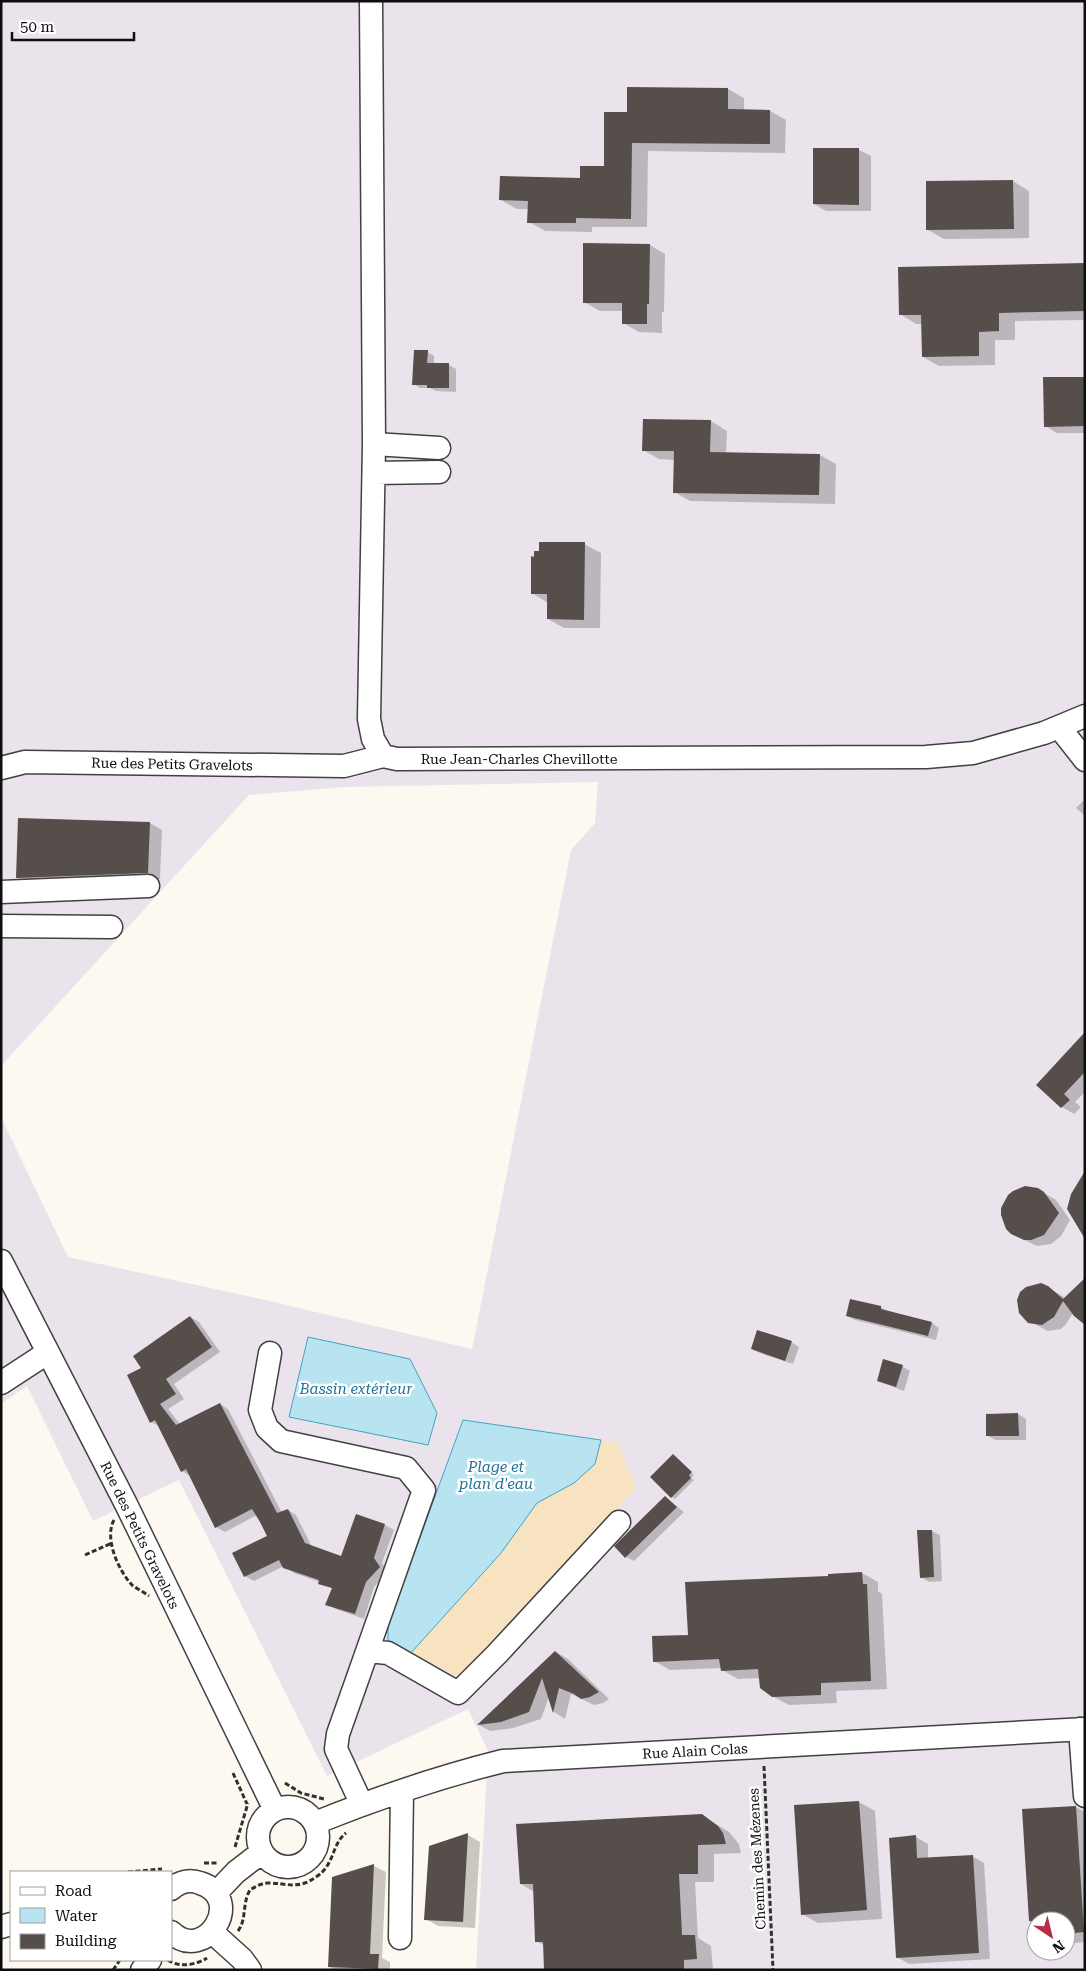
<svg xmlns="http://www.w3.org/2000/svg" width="1086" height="1971" font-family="'Roboto Serif',serif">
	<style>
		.industrial { fill: #eae3ec; fill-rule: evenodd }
		.sand { fill: #f7e3bf }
		.water { fill: #b8e4f2; stroke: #43a2c5 }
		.shadow { fill: #0003 }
		.building { fill: #564e4b }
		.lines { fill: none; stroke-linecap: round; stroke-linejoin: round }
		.minor-casing { stroke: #414141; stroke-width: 25 }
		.path { stroke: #303030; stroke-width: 3; stroke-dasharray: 5 2.5; stroke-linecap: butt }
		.minor { stroke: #fff; stroke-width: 22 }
		.labels { text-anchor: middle; stroke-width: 5; stroke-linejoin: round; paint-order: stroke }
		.street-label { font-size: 14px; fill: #0e0e0e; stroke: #fff }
		.water-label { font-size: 15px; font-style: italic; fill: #1f7398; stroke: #fff }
	</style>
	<rect width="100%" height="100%" fill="#fef9f0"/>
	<!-- industrial -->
	<path class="industrial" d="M1 1H1085V1970H476L488 1751 468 1709 327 1776 179 1480 93 1521 27 1386 1 1404V1117L68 1257 265 1300 472 1349 571 850 595 823 598 782 346 787 249 795 1 1066ZM1036 1921H1066V1951H1036Z"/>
	<!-- sand -->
	<path class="sand" d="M601 1440 618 1443 636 1488 460 1677 410 1654 501 1553 538 1503 574 1483 595 1464Z"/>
	<!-- water -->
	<path class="water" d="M308 1337 410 1359 437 1413 428 1445 289 1417Z
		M463 1420 601 1440 595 1464 574 1483 537 1503 501 1553 410 1654 388 1644V1625Z"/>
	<!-- shadow -->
	<path class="shadow" d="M728 89 744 98V111H770L786 120 785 153 648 151 647 227H592V232L545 231 529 222V209H517L501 200 582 180 605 167 628 113Z
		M859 150 871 156V211H826L814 204Z
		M1013 181 1029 191V238L944 239 928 230Z
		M650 245 665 254 664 312H662V333L639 332 623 323 624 311H600L584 302Z
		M1085 264V320L1015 321V340H995V365L939 366 923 357 922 324H916L900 314Z
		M427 352 434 356V364L449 365 456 369V392L436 391 430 388H420L414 384Z
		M1085 379V433H1057L1045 426Z
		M711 421 727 431 726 453 820 455 836 464 835 504 690 501 674 492 675 460 659 459 643 450Z
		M584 544 601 553 600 628H564L548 619V603L532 593Z
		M1085 799V816L1076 808Z
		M150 823 162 830 160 879 29 884 17 878Z
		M1085 1034V1092L1075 1102 1081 1107 1074 1114 1062 1107 1037 1085Z
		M1044 1193 1056 1200 1070 1220 1061 1236 1051 1244 1037 1246 1018 1237Z
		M1048 1287 1065 1298 1073 1313 1066 1324 1061 1329 1048 1331 1023 1318Z
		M881 1307 888 1312 932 1323 939 1328 936 1340 855 1320 847 1316Z
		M190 1317 199 1322 220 1352 174 1384 184 1399 168 1409 180 1424 220 1404 228 1409 282 1513 288 1510 296 1515 312 1547 342 1557 357 1516 385 1525 394 1530 382 1563 388 1572 374 1587 364 1619 336 1609 327 1604 333 1589 320 1582 294 1573 284 1566 254 1581 245 1576 269 1536 257 1515 225 1532 216 1527 190 1476 182 1471 159 1426 151 1422 143 1368Z
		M791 1342 799 1347 793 1364 760 1353 752 1349Z
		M902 1366 910 1371 904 1391 878 1381Z
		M1018 1414 1026 1419V1440H995L988 1436Z
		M673 1456 694 1475 691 1478 694 1480 675 1499 672 1497Z
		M665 1497 684 1512 634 1561 626 1557Z
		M932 1531 940 1535 942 1581 929 1582 921 1577Z
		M862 1573 878 1582V1591L882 1594 887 1689 836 1691 837 1703 789 1705 772 1696 761 1678 738 1679 722 1670V1668L670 1670 654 1661 689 1636 829 1577Z
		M556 1652 568 1659 609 1699 603 1703 594 1705 571 1694 565 1719 554 1712 549 1697 541 1719 513 1728 490 1731 479 1725Z
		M859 1802 875 1811 882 1919 818 1923 802 1914 795 1806Z
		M1076 1807 1085 1812V1942L1066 1944V1921H1036V1939L1031 1936 1023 1811Z
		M701 1815 729 1832 739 1844 741 1853 714 1854V1882H695L698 1938 711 1946 713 1970H545V1946L536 1941 534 1892 521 1884Z
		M468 1835 480 1842 475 1928 438 1926 426 1919 430 1847Z
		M916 1837 928 1844V1859L972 1856 984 1863 990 1959 909 1964 897 1957Z
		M374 1866 386 1872 382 1958 390 1962V1970H335L330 1967 334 1878Z"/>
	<!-- building -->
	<path class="building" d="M627 87 728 88V109L770 110V144L632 143 631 219 576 218V223H527L528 201 499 200 500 176 580 178V166H604V112H627Z
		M813 148H859V205L813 204Z
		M1013 180 1014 229 926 230V181Z
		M583 243 650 244 649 304H647V324H622V303H583Z
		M1085 263V311L999 313V331L979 332V356L922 357 921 315H899L898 267Z
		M414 350H428L427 363H449V388H427V385H412Z
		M1043 377H1085V426L1044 427Z
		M643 419 711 420 710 452 820 454 819 495 673 493 674 451H642Z
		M539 542H585L584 620 547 619V594H531V556L534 557V551H539Z
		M18 818 150 822 148 873 16 878Z
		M1085 1032V1072L1064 1094 1070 1100 1061 1108 1036 1085Z
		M1085 1171V1239L1067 1209 1071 1194Z
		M1025 1186 1038 1188 1044 1192 1059 1213 1044 1235 1031 1240H1024L1011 1234 1006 1229 1001 1215V1208L1008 1195 1013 1191Z
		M1085 1278V1325L1074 1316 1063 1301 1054 1317 1042 1325 1028 1323 1019 1313 1017 1300 1020 1292 1026 1287 1041 1283 1048 1286 1063 1299Z
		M850 1299 881 1306V1309L932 1322 928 1336 846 1316Z
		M190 1316 212 1347 166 1379 176 1394 160 1404 176 1425 220 1403 277 1513 288 1509 305 1543 341 1556 356 1514 385 1524 374 1558 380 1567 366 1582 355 1614 325 1605 332 1588 318 1584 319 1580 283 1568 279 1560 244 1577 232 1553 267 1536 260 1522 252 1509 215 1528 186 1469 181 1472 155 1420 150 1423 127 1375 141 1368 133 1356Z
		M757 1330 792 1341 785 1361 751 1349Z
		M883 1359 903 1365 896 1387 877 1381Z
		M1018 1413 1019 1436H986V1414Z
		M673 1454 692 1472 689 1475 691 1478 671 1498 650 1477Z
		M665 1496 677 1507 625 1558 614 1546Z
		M917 1530H932L934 1577 920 1578Z
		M862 1572 863 1584H867L871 1681 821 1683V1695L772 1697 760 1688 758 1669 721 1671 719 1659 653 1662 652 1636 688 1635 685 1582 828 1576V1574Z
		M555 1651 599 1692 590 1697 581 1699 574 1694 559 1688 553 1713 542 1678 529 1712 501 1722 477 1725Z
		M859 1801 867 1910 801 1915 794 1805Z
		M1076 1806 1084 1932 1066 1934V1921H1029L1022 1809Z
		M702 1814 718 1826 723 1833 726 1844 698 1845V1874H679L682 1935H695L697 1959 684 1960V1970H544L543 1942H535L533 1884H520L516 1824Z
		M468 1833 463 1922 424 1920 429 1846Z
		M916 1835 917 1858 973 1855 979 1953 896 1958 889 1838Z
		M374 1864 370 1954H379L378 1969 328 1967 332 1877Z"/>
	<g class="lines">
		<defs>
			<path id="minor" d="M371 1 374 444 369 719 373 739 383 756 397 759 926 757 973 753 1044 733 1085 716
				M374 444 439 448
				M374 473 439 472
				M1059 727 1085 760
				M1 768 25 762 344 766 383 756
				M1 892 148 886
				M1 926 111 927
				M1 1261 126 1504 275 1810
				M270 1353 260 1410 267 1428 281 1441 406 1468 424 1490 338 1734 336 1749 362 1805
				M1 1383 47 1353
				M368 1651 388 1653 458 1693 497 1654 619 1522
				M1080 1729 1085 1796
				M258 1837a30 30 0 1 1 60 0a30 30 0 1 1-60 0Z
				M315 1823C377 1798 439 1777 503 1761L1085 1729
				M171 1889C179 1882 190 1879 200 1883 247 1898 205 1965 171 1932
				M216 1893 236 1872 262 1852
				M1 1927 11 1924
				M212 1932 242 1959 250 1970
				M400 1938 402 1791
				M142 1970 150 1960"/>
		</defs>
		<!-- minor casing -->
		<use href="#minor" class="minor-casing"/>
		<!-- path -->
		<path class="path" d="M114 1520C104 1538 118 1570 132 1585 137 1589 144 1592 149 1596
			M85 1555 112 1543
			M764 1766 773 1970
			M233 1773 247 1804
			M285 1783 301 1793 324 1799
			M235 1847 248 1803
			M204 1863H217
			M128 1872 162 1869
			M238 1931C247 1919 242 1903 250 1890 255 1887 261 1883 268 1883 287 1883 298 1890 316 1877 335 1865 331 1845 346 1833
			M168 1960C179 1968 196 1965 207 1958
			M113 1970 120 1960"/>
		<!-- minor -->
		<use href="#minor" class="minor"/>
	</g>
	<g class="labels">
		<!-- street labels -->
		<g class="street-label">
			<text x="519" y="764">Rue Jean-Charles Chevillotte</text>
			<text transform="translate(172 764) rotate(1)" y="5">Rue des Petits Gravelots</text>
			<text transform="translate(140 1535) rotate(64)" y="5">Rue des Petits Gravelots</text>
			<text transform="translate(695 1751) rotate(-3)" y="5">Rue Alain Colas</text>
			<text transform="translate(757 1859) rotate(-93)" y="5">Chemin des Mézenes</text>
		</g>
		<!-- water labels -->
		<g class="water-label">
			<text x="356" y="1394">Bassin extérieur</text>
			<text x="496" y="1472">Plage et<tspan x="496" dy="17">plan d'eau</tspan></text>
		</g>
	</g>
	<!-- border -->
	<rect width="1086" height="1971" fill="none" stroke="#0e0e0e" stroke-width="5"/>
	<!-- legend -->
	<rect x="10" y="1871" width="162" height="90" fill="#ffffff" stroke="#9f9f9f"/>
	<rect x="20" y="1887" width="25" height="8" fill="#ffffff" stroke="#9f9f9f"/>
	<text x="55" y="1896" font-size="15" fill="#0e0e0e">Road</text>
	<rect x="20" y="1908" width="25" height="15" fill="#b8e4f2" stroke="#9f9f9f"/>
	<text x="55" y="1921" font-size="15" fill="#0e0e0e">Water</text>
	<rect x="20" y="1934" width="25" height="15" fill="#564e4b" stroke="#9f9f9f"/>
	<text x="55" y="1946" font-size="15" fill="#0e0e0e">Building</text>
	<!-- north arrow -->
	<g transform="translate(1051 1936) rotate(145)"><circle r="24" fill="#ffffff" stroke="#9f9f9f"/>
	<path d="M0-4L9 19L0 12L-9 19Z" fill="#b62e46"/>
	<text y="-8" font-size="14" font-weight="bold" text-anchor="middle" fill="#0e0e0e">N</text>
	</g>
	<!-- scale -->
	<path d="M12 32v8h122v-8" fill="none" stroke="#0e0e0e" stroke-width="2.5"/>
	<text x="20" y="32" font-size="15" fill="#0e0e0e" stroke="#ffffff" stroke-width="4" paint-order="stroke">50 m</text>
</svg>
